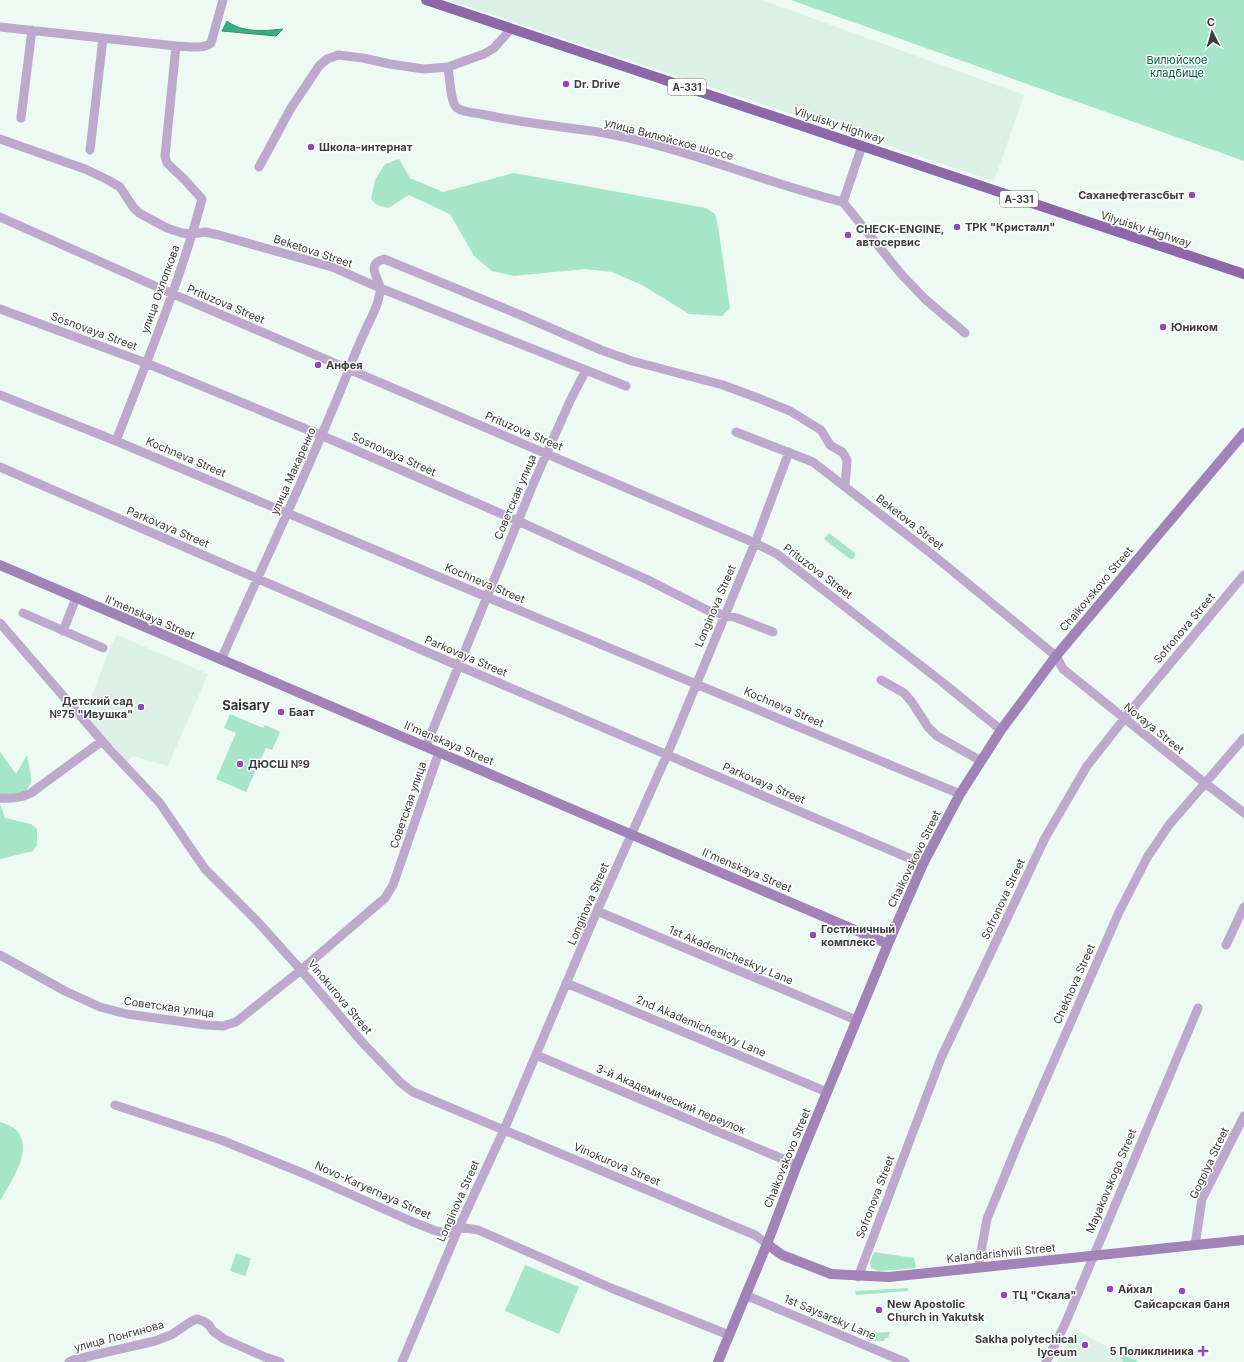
<svg xmlns="http://www.w3.org/2000/svg" width="1244" height="1362" font-family="Inter,sans-serif">
	<style>
		.built { fill: #dcf0e6 }
		.green { fill: #a6e5c8 }
		.water { fill: #3aae83; stroke: #3a8c6e }
		.lines { fill: none; stroke-linecap: round; stroke-linejoin: round }
		.street { stroke: #bda9cc; stroke-width: 9 }
		.secondary { stroke: #a283b7; stroke-width: 10 }
		.primary { stroke: #8d67a7; stroke-width: 10 }
		.poi-dot { fill: #9048ba; stroke: #fff; stroke-width: 1.5 }
		.labels { text-anchor: middle; stroke-width: 3; stroke-linejoin: round; paint-order: stroke }
		.shield { fill: #fff; stroke: #757876; stroke-width: 1 }
		.shield-label { font-size: 10px; font-weight: bold; fill: #3a3e3c }
		.park-label { font-size: 11px; fill: #005e42; stroke: #fff }
		.poi-label { font-size: 11px; font-weight: bold; fill: #3a3e3c; stroke: #fff; text-anchor: start }
		.street-label { font-size: 11px; fill: #3a3e3c; stroke: #fff }
		.quarter-label { font-size: 13px; font-weight: bold; fill: #2d3631; stroke: #fff }
	</style>
	<rect width="100%" height="100%" fill="#edf9f3"/>
	<!-- built -->
	<path class="built" d="M447 0H762L1024 95 994 181Z
		M117 635 208 674 168 766 133 756 127 762 85 717 92 696 110 648Z
		M1074 1329 1120 1353 1139 1362H1057Z"/>
	<!-- green -->
	<path class="green" d="M791 0H1244V161Z
		M399 159 410 178 443 192 514 173 706 208 715 214 718 226 730 308 722 316 689 314 642 285 612 272 585 269 514 276 492 271 474 256 450 214 409 195 388 208 377 205 371 199 375 180 385 164Z
		M829 533 855 553V556L853 559H850L824 539Z
		M230 714 263 728 265 725 280 732 272 750 266 748 246 792 216 779 236 733 224 728Z
		M0 752 16 774 27 755C28 762 31 772 31 780 29 795 12 798 0 803Z
		M0 804 5 818 31 824 37 829V845L33 851 0 859Z
		M0 1122C7 1124 17 1128 20 1135 31 1155 9 1184 0 1201Z
		M874 1252 914 1258 916 1268 879 1271 871 1268 870 1262Z
		M236 1253 251 1259 245 1276 230 1271Z
		M525 1265 579 1287 559 1334 505 1311Z
		M908 1288V1291L856 1295 855 1291Z
		M890 1332 888 1338H885L884 1341H868L867 1333Z
		M1120 1353 1139 1362H1123Z"/>
	<!-- water -->
	<path class="water" d="M227 21C242 33 265 31 283 29L276 36 222 31Z"/>
	<g class="lines">
		<!-- street -->
		<path class="street" d="M0 27 176 46 165 156 167 163 185 180 202 199C180 282 147 361 116 441
			M176 46C187 46 202 50 211 43L223 0
			M448 67C450 77 450 102 457 108 463 112 473 113 481 114 517 122 555 126 592 131 677 144 759 181 843 202
			M21 118 32 30
			M0 139 85 169 108 180 120 187 133 207 139 213 167 228 182 233 192 234 205 232 219 235 332 267 380 288 626 386
			M862 146 843 202 901 274 925 299 965 333
			M90 150 103 38
			M259 167 291 108 319 66 327 59 338 55 363 58 390 64 424 69 448 67 484 54 494 48 511 29
			M0 217 173 294 755 543 777 554 942 682 1001 730
			M0 309 146 363 323 436 518 521 648 580 709 611 737 618 773 632
			M0 395 116 441 487 597 960 794
			M736 432 813 462 933 555 1056 656 1063 669 1205 783 1244 813
			M0 467 459 666 923 864
			M23 613 103 648
			M0 623 109 749 159 802 205 869 257 921 301 970 362 1042 401 1083 413 1092 755 1235 767 1244
			M63 631 76 598
			M221 660C263 564 309 470 348 372 353 358 359 344 365 331 370 319 377 309 379 297 379 295 381 291 380 288 379 278 365 264 384 259L523 316 601 350 632 361 723 385 758 398 790 411 821 430 830 445 842 452 845 456 847 461 845 486
			M881 680 904 693 911 701 928 727 937 736 981 761
			M426 746 534 482 570 401 586 370
			M0 798C12 799 21 798 31 793L102 741
			M597 911 856 1020
			M1226 945 1244 907
			M0 955 65 991 100 1007 127 1014 206 1025 223 1026 236 1022 301 970 385 898 393 885 439 752
			M566 983 827 1092
			M536 1055 797 1165
			M115 1105 221 1140 305 1174 413 1222 436 1231 448 1233 459 1227 478 1230 611 1288 729 1335
			M1195 1245 1202 1199 1244 1116
			M978 1268 987 1219 1021 1136 1119 912 1148 856 1169 825 1244 738
			M858 1277 941 1058 1045 838 1087 766 1124 719 1244 575
			M745 1295 905 1362
			M69 1362 73 1360 155 1341 171 1335 192 1321 197 1319 203 1321 209 1325 213 1331 224 1339 265 1357 280 1362
			M402 1362 459 1227 504 1130 597 911 667 755 755 543 789 452
			M1046 1362 1065 1324 1198 1008"/>
		<!-- secondary -->
		<path class="secondary" d="M0 565C295 693 593 816 888 944
			M767 1244 782 1255 831 1274 889 1277 1244 1240
			M718 1362 767 1244 797 1165 888 944 923 864 960 794 1001 730 1056 656 1244 433"/>
		<!-- primary -->
		<path class="primary" d="M426 0 1244 274"/>
	</g>
	<!-- markers -->
	<g class="poi-dot">
		<circle cx="566" cy="84" r="4"/>
		<circle cx="311" cy="147" r="4"/>
		<circle cx="1192" cy="195" r="4"/>
		<circle cx="957" cy="227" r="4"/>
		<circle cx="848" cy="235" r="4"/>
		<circle cx="1163" cy="327" r="4"/>
		<circle cx="318" cy="365" r="4"/>
		<circle cx="141" cy="707" r="4"/>
		<circle cx="281" cy="712" r="4"/>
		<circle cx="240" cy="764" r="4"/>
		<circle cx="813" cy="935" r="4"/>
		<circle cx="1110" cy="1289" r="4"/>
		<circle cx="1182" cy="1291" r="4"/>
		<circle cx="1004" cy="1295" r="4"/>
		<circle cx="879" cy="1310" r="4"/>
		<circle cx="1085" cy="1345" r="4"/>
		<path d="M1201 1345h4v4h4v4h-4v4h-4v-4h-4v-4h4z"/>
	</g>
	<g class="labels">
		<!-- shield labels -->
		<g class="shield">
			<rect x="668" y="79" width="38" height="16" rx="3"/>
			<rect x="1000" y="191" width="38" height="16" rx="3"/>
		</g>
		<g class="shield-label">
			<text x="687" y="91">А-331</text>
			<text x="1019" y="203">А-331</text>
		</g>
		<!-- park labels -->
		<g class="park-label">
			<text x="1177" y="64">Вилюйское<tspan x="1177" dy="13">кладбище</tspan></text>
		</g>
		<!-- poi labels -->
		<g class="poi-label">
			<text x="574" y="88">Dr. Drive</text>
			<text x="319" y="151">Школа-интернат</text>
			<text x="1184" y="199" text-anchor="end">Саханефтегазсбыт</text>
			<text x="965" y="231">ТРК "Кристалл"</text>
			<text x="856" y="233">CHECK-ENGINE,<tspan x="856" dy="13">автосервис</tspan></text>
			<text x="1171" y="331">Юником</text>
			<text x="326" y="369">Анфея</text>
			<text x="133" y="705" text-anchor="end">Детский сад<tspan x="133" dy="13">№75 "Ивушка"</tspan></text>
			<text x="289" y="716">Баат</text>
			<text x="248" y="768">ДЮСШ №9</text>
			<text x="821" y="933">Гостиничный<tspan x="821" dy="13">комплекс</tspan></text>
			<text x="1118" y="1293">Айхал</text>
			<text x="1012" y="1299">ТЦ "Скала"</text>
			<text x="887" y="1308">New Apostolic<tspan x="887" dy="13">Church in Yakutsk</tspan></text>
			<text x="1182" y="1308" text-anchor="middle">Сайсарская баня</text>
			<text x="1077" y="1343" text-anchor="end">Sakha polytechical<tspan x="1077" dy="13">lyceum</tspan></text>
			<text x="1194" y="1355" text-anchor="end">5 Поликлиника</text>
		</g>
		<!-- street labels -->
		<g class="street-label">
			<text transform="translate(839 125) rotate(18)" y="4">Vilyuisky Highway</text>
			<text transform="translate(669 139) rotate(15)" y="4">улица Вилюйское шоссе</text>
			<text transform="translate(1146 229) rotate(18)" y="4">Vilyuisky Highway</text>
			<text transform="translate(313 251) rotate(18)" y="4">Beketova Street</text>
			<text transform="translate(160 289) rotate(-70)" y="4">улица Охлопкова</text>
			<text transform="translate(226 304) rotate(23)" y="4">Prituzova Street</text>
			<text transform="translate(94 331) rotate(20)" y="4">Sosnovaya Street</text>
			<text transform="translate(524 431) rotate(23)" y="4">Prituzova Street</text>
			<text transform="translate(394 454) rotate(24)" y="4">Sosnovaya Street</text>
			<text transform="translate(186 457) rotate(23)" y="4">Kochneva Street</text>
			<text transform="translate(293 471) rotate(-66)" y="4">улица Макаренко</text>
			<text transform="translate(515 497) rotate(-67)" y="4">Советская улица</text>
			<text transform="translate(910 522) rotate(38)" y="4">Beketova Street</text>
			<text transform="translate(168 527) rotate(23)" y="4">Parkovaya Street</text>
			<text transform="translate(818 571) rotate(37)" y="4">Prituzova Street</text>
			<text transform="translate(485 583) rotate(23)" y="4">Kochneva Street</text>
			<text transform="translate(1096 589) rotate(-50)" y="4">Chaikovskovo Street</text>
			<text transform="translate(715 606) rotate(-67)" y="4">Longinova Street</text>
			<text transform="translate(150 617) rotate(23)" y="4">Il'menskaya Street</text>
			<text transform="translate(1184 628) rotate(-50)" y="4">Sofronova Street</text>
			<text transform="translate(466 656) rotate(23)" y="4">Parkovaya Street</text>
			<text transform="translate(784 707) rotate(23)" y="4">Kochneva Street</text>
			<text transform="translate(1154 728) rotate(39)" y="4">Novaya Street</text>
			<text transform="translate(449 743) rotate(23)" y="4">Il'menskaya Street</text>
			<text transform="translate(764 783) rotate(23)" y="4">Parkovaya Street</text>
			<text transform="translate(408 805) rotate(-71)" y="4">Советская улица</text>
			<text transform="translate(914 859) rotate(-64)" y="4">Chaikovskovo Street</text>
			<text transform="translate(747 870) rotate(23)" y="4">Il'menskaya Street</text>
			<text transform="translate(1003 899) rotate(-65)" y="4">Sofronova Street</text>
			<text transform="translate(588 904) rotate(-67)" y="4">Longinova Street</text>
			<text transform="translate(731 955) rotate(23)" y="4">1st Akademicheskyy Lane</text>
			<text transform="translate(1074 984) rotate(-66)" y="4">Chekhova Street</text>
			<text transform="translate(340 997) rotate(50)" y="4">Vinokurova Street</text>
			<text transform="translate(169 1007) rotate(8)" y="4">Советская улица</text>
			<text transform="translate(701 1026) rotate(23)" y="4">2nd Akademicheskyy Lane</text>
			<text transform="translate(671 1099) rotate(23)" y="4">3-й Академический переулок</text>
			<text transform="translate(787 1158) rotate(-68)" y="4">Chaikovskovo Street</text>
			<text transform="translate(1209 1163) rotate(-65)" y="4">Gogolya Street</text>
			<text transform="translate(617 1164) rotate(23)" y="4">Vinokurova Street</text>
			<text transform="translate(1111 1181) rotate(-67)" y="4">Mayakovskogo Street</text>
			<text transform="translate(373 1190) rotate(24)" y="4">Novo-Karyernaya Street</text>
			<text transform="translate(875 1197) rotate(-69)" y="4">Sofronova Street</text>
			<text transform="translate(458 1201) rotate(-66)" y="4">Longinova Street</text>
			<text transform="translate(1001 1253) rotate(-6)" y="4">Kalandarishvili Street</text>
			<text transform="translate(830 1317) rotate(23)" y="4">1st Saysarsky Lane</text>
			<text transform="translate(119 1336) rotate(-15)" y="4">улица Лонгинова</text>
		</g>
		<!-- quarter labels -->
		<g class="quarter-label">
			<text x="246" y="710">Saisary</text>
		</g>
	</g>
	<!-- north arrow -->
	<g transform="translate(1212 32) rotate(354)" stroke="#ffffff" stroke-width="3" paint-order="stroke">
	<path d="M0-3L7 15L0 10L-7 15Z" fill="#3a3e3c"/>
	<text y="-6" font-size="11" font-weight="bold" text-anchor="middle" fill="#3a3e3c">С</text>
	</g>
</svg>
